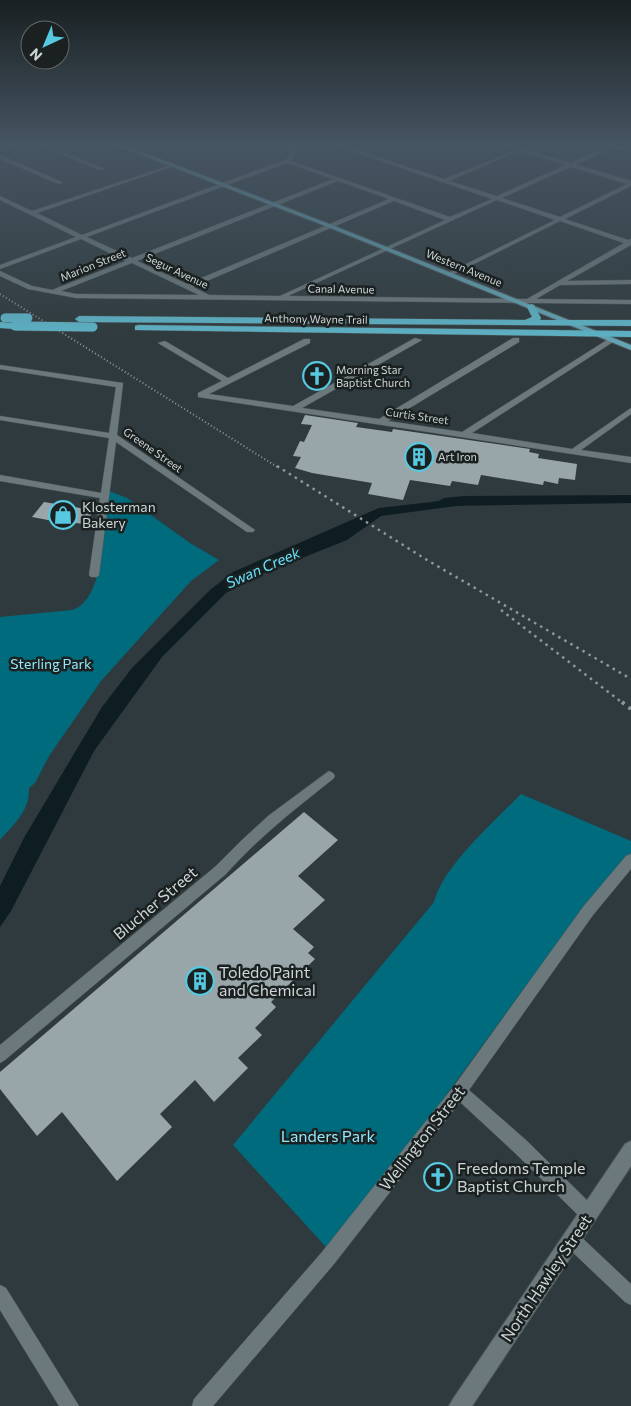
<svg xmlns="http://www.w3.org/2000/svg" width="631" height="1406" font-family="Commissioner,sans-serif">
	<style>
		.green { fill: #006b7d }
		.water { fill: #0d1d21 }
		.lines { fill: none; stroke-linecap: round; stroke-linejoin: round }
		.river { fill: #0d1d21; fill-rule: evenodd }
		.building { fill: #98a6a9 }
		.minor-casing { stroke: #4d5759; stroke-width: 1 }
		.tertiary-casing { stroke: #4d5759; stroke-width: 2 }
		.primary-casing { stroke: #4d5759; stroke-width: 2 }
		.trunk-casing { stroke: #4d5759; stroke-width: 1 }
		.minor { fill: #6c797c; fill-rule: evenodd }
		.tertiary { fill: #6c797c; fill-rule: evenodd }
		.primary { fill: #62a4b3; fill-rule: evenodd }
		.trunk { fill: #5eb2c5; fill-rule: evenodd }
		.rail-far2 { stroke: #8f9899; stroke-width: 2; stroke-dasharray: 1 2.5; stroke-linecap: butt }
		.rail-far1 { stroke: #8f9899; stroke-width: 2.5; stroke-dasharray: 2.5 4.5; stroke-linecap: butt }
		.rail { stroke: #8f9899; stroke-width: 4; stroke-dasharray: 3 5.5; stroke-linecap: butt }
		.trunk-bridge-casing { stroke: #4d5759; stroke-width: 10; stroke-linecap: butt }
		.trunk-bridge { stroke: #5eb2c5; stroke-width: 9 }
		.labels { text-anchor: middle; stroke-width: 5; stroke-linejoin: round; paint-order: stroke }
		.far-street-label { font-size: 11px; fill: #ced5d6; stroke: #1b2021 }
		.far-poi-label { font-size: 11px; fill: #ced5d6; stroke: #1b2021; text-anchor: start }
		.poi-label { font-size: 14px; fill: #ced5d6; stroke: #1b2021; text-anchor: start }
		.park-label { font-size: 14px; fill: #93e7fa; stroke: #1b2021 }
		.water-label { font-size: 15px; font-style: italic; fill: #68e2fc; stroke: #1b2021 }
		.near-street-label { font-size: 16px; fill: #ced5d6; stroke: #1b2021 }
		.near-poi-label { font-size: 16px; fill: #ced5d6; stroke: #1b2021; text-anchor: start }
		.near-park-label { font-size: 16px; fill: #93e7fa; stroke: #1b2021 }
	</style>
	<rect width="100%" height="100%" fill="#2e3a3d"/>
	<!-- green -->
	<path class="green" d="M107 490 127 498 190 543 219 560 191 581 101 681 49 756 35 783 29 788C30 811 14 824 0 840V617L72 610C106 601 104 519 107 490Z
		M521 794 631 841V854L581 910 412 1142 326 1247 233 1145 434 902C443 866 494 822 521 794Z"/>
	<!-- water -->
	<path class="water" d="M466 498 471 504 381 516 347 540 257 576 226 593 162 657 94 751 11 911 0 927V886L25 836 102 707 132 668 210 590 233 572 379 508Z"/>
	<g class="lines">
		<!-- river -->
		<path class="river" d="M631 495V503L444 506 437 502 444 498 464 496Z"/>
	</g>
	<!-- building -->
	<path class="building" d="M305 415 358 423 356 427 392 432 393 429 530 449 529 452 539 454 538 458 577 464 575 480 559 478 558 484 544 481 543 485 481 475 478 485 452 481 450 486 410 480 403 500 368 494 372 483 312 473 295 468 301 457 293 456 300 441 304 442 312 425 301 424Z
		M44 502 86 509 85 511 93 512 84 524 76 523 74 525 32 517Z
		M304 812 338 840 298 876 325 900 293 929 314 947 308 953 315 959 271 1002 276 1007 255 1028 262 1035 238 1058 248 1068 214 1102 195 1080 160 1114 172 1127 117 1181 62 1112 37 1136 0 1089V1072Z"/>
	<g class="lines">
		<defs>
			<path id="minor" d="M39 145H46L105 169 100 170Z
				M289 145H295L296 154 291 161 450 217 492 199 334 145H342L444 179 521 148V150L449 181 497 196 610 145 631 148V152L614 147 502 198 560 217 631 182V186L565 219 628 240 631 239V245L567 281 631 280V284L560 285 536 299 631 300V304L76 298 28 289 0 276V271L32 286 52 290 126 261 81 239 0 269V265L76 237 0 200V196L32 211 174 164V166L37 213 82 235 287 159 290 154ZM287 163 333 179 132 258 87 237ZM338 181 389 199 187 284 137 261ZM497 200 555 220 448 273V275H452L560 221 624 243 527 299 288 296ZM394 201 445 220 280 296 209 295 193 287ZM132 263 199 295 76 294 61 291Z
				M0 155 62 182 63 183 58 184 0 159Z
				M415 338 422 340 302 408 379 419 513 338H519V342L388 421 462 432 610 338H613V342L472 433 572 449 631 408V414L581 450 631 457V463L198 397V393L222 381 158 343 165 341 228 378 304 339H310V343L209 394 293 406Z
				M0 365 123 383 117 435 255 530 253 532H247L116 442 99 575 97 577H91L89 575 100 498 0 481V475L101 493 109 438 0 420V416L109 433 116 387 0 369Z
				M329 771 333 773 335 776 333 779C295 809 258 838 226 874L5 1060 0 1063V1045L216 866 242 840 268 816Z
				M631 854V869L593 915 469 1090 527 1141 595 1208 597 1214 595 1220 589 1222 583 1220 515 1153 460 1102 334 1264 213 1406H192L194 1399 322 1252 398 1156 454 1086 583 907 626 856Z
				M572 1231 578 1234 631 1284V1305L625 1302 566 1246 563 1240 566 1234Z
				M0 1285 6 1288 79 1406H59L0 1310Z"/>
			<path id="tertiary" d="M6 145H15L0 150V146Z
				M501 145H509L631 181V185Z
				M631 1141V1166L472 1406H449L453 1399 625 1144Z"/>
			<path id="primary" d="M116 145H124L332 225 631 345V350L328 227Z"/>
			<path id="trunk" d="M531 304 534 305 541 318 540 320H631V326L79 322 75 319 79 316 525 320 532 317 527 307Z
				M0 322 15 323 19 326 15 329 0 328Z
				M138 325 631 331V337L135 330V326Z"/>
		</defs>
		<!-- minor casing -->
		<use href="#minor" class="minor-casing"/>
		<!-- tertiary casing -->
		<use href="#tertiary" class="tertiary-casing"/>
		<!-- primary casing -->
		<use href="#primary" class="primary-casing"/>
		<!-- trunk casing -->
		<use href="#trunk" class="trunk-casing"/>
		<!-- minor -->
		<use href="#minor" class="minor"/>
		<!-- tertiary -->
		<use href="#tertiary" class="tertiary"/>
		<!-- primary -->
		<use href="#primary" class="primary"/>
		<!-- trunk -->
		<use href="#trunk" class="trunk"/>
		<!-- rail-far2 -->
		<path class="rail-far2" d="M0 294 279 468"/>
		<!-- rail-far1 -->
		<path class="rail-far1" d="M277 466 427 560 631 679
			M501 610 624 704"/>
		<!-- rail -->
		<path class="rail" d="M622 702 631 709"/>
		<defs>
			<path id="trunk-bridge" d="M5 318H28
				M15 326 93 327"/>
		</defs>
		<!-- trunk-bridge casing -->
		<use href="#trunk-bridge" class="trunk-bridge-casing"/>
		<!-- trunk-bridge -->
		<use href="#trunk-bridge" class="trunk-bridge"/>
	</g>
	<!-- sky -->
	<linearGradient id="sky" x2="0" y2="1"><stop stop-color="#192022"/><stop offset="0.42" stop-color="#465562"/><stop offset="1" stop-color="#465562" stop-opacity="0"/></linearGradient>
	<rect width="631" height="342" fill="url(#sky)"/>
	<!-- icons -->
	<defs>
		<symbol id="church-ring" viewBox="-11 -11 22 22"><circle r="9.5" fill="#1b2021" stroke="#56c9e1" stroke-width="1.5"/><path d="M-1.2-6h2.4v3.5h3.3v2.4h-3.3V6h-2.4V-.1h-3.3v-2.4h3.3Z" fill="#56c9e1"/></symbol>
		<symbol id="building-ring" viewBox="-11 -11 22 22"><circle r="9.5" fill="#1b2021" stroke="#56c9e1" stroke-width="1.5"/><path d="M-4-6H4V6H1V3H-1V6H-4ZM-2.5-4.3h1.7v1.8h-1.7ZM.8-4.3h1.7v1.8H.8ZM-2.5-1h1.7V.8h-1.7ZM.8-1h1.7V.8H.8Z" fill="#56c9e1"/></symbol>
		<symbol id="shop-ring" viewBox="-11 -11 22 22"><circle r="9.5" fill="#1b2021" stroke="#56c9e1" stroke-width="1.5"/><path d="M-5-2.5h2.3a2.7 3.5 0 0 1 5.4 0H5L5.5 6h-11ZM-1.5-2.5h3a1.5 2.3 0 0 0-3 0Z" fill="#56c9e1"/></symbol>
	</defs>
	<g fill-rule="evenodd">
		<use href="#church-ring" x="301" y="360" width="32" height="32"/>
		<use href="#building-ring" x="403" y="441" width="32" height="32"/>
		<use href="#shop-ring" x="47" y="499" width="32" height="32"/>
		<use href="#building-ring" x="184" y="965" width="32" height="32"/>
		<use href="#church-ring" x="422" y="1161" width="32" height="32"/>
	</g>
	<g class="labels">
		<!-- far-street labels -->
		<g class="far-street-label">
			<text transform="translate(93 265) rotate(-22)" y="4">Marion Street</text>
			<text transform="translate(464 268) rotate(22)" y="4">Western Avenue</text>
			<text transform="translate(177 271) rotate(25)" y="4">Segur Avenue</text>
			<text transform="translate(341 289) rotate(1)" y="4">Canal Avenue</text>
			<text transform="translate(316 319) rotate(1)" y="4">Anthony Wayne Trail</text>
			<text transform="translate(417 416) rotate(8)" y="4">Curtis Street</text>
			<text transform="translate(153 450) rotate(35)" y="4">Greene Street</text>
		</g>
		<!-- far-poi labels -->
		<g class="far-poi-label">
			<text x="336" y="374">Morning Star<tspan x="336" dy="13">Baptist Church</tspan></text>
			<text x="438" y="461">Art Iron</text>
		</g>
		<!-- poi labels -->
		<g class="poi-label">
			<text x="82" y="512">Klosterman<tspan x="82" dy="16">Bakery</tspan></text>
		</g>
		<!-- park labels -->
		<g class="park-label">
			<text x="51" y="669">Sterling Park</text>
		</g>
		<!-- water labels -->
		<g class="water-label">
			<text transform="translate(263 568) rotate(-24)" y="5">Swan Creek</text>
		</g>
		<!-- near-street labels -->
		<g class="near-street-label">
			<text transform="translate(155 903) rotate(-40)" y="6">Blucher Street</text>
			<text transform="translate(422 1138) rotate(-52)" y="6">Wellington Street</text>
			<text transform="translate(546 1278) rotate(-56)" y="6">North Hawley Street</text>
		</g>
		<!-- near-poi labels -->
		<g class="near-poi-label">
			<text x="219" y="978">Toledo Paint<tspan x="219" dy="18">and Chemical</tspan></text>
			<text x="457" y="1174">Freedoms Temple<tspan x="457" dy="18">Baptist Church</tspan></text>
		</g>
		<!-- near-park labels -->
		<g class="near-park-label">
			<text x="328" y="1142">Landers Park</text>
		</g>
	</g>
	<!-- north arrow -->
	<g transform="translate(45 45) rotate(224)"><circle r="24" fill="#1b2021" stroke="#636869"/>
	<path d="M0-4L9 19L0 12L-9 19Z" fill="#56c9e1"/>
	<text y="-8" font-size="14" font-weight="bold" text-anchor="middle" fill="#ced5d6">N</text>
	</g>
</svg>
